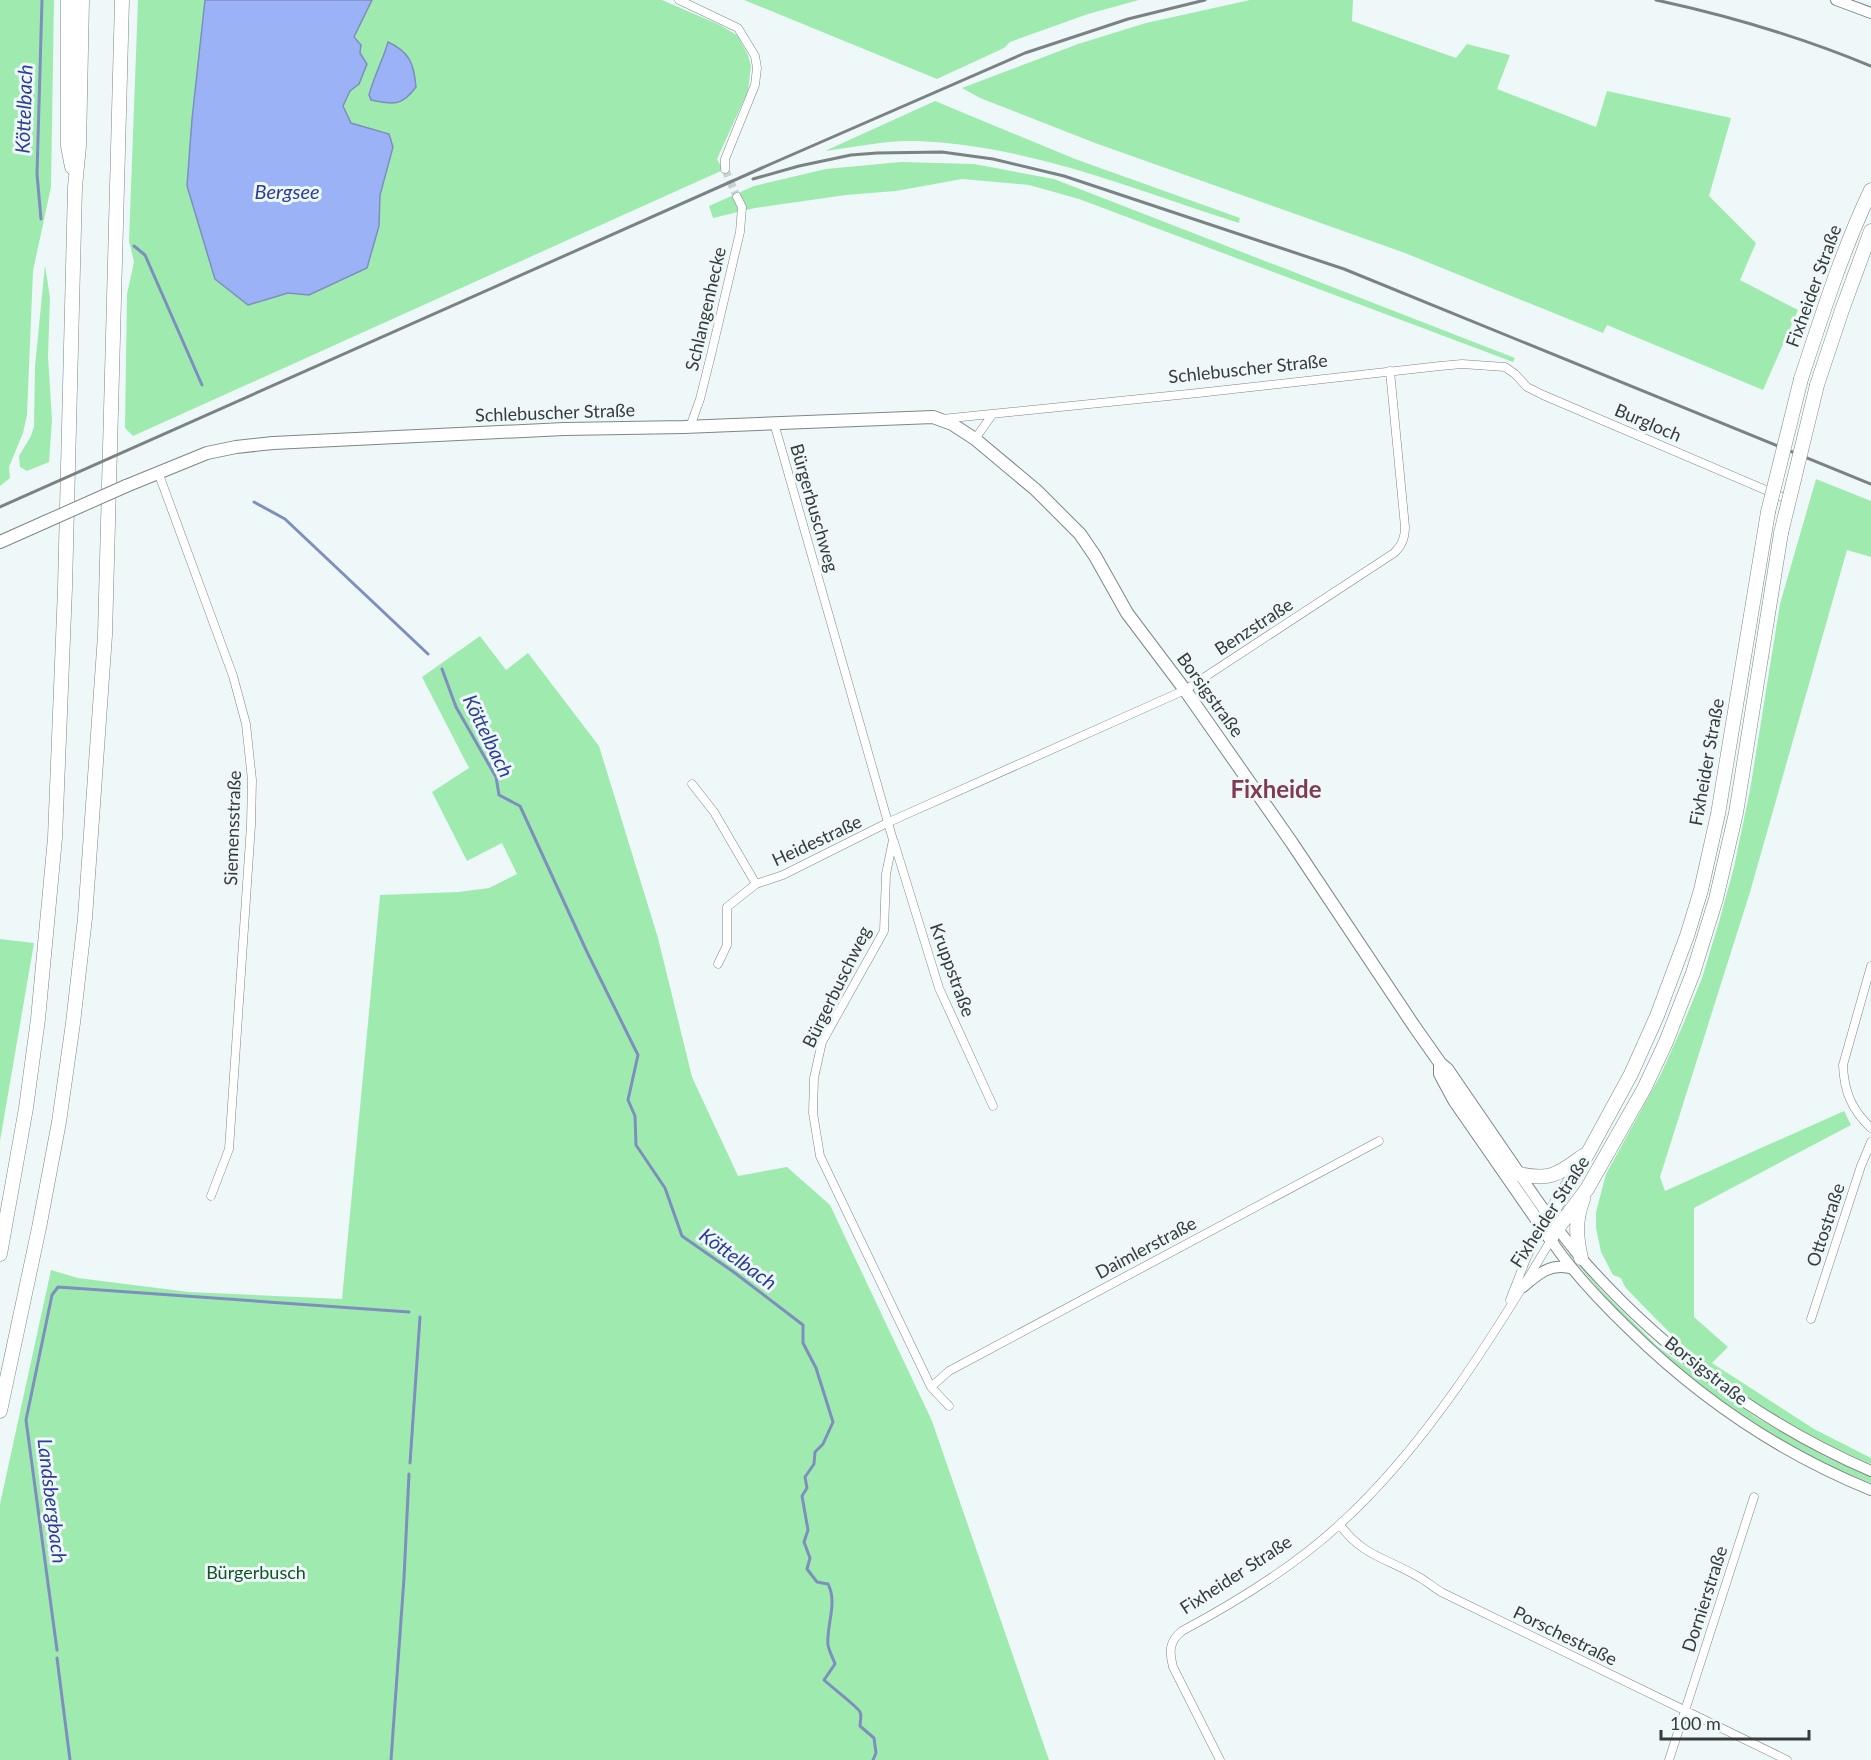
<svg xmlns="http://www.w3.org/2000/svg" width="1871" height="1760" font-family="Lato,sans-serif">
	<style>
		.green { fill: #9febaf; fill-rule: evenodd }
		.water { fill: #9cb2f6; stroke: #7e8ebe; stroke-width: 1.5 }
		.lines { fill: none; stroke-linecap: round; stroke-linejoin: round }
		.stream { stroke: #7e8ebe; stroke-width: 3 }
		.minor-tunnel { stroke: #c9d2d3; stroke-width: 8; stroke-dasharray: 8 4; stroke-linecap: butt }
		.minor-casing { stroke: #7d8688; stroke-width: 9 }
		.secondary-casing { stroke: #7d8688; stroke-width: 12 }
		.primary-casing { stroke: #7d8688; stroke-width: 14 }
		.trunk-casing { stroke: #7d8688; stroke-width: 15 }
		.motorway-casing { stroke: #7d8688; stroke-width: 15 }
		.minor { stroke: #fff; stroke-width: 8 }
		.secondary { stroke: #fff; stroke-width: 10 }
		.primary { stroke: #fff; stroke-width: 12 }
		.trunk { stroke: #fff; stroke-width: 14 }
		.motorway { stroke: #fff; stroke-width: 14 }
		.rail { stroke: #7b8283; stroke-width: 3 }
		.primary-bridge-casing { stroke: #7d8688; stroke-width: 14; stroke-linecap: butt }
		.trunk-bridge-casing { stroke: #7d8688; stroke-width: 15; stroke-linecap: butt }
		.primary-bridge { stroke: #fff; stroke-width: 12 }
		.trunk-bridge { stroke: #fff; stroke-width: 14 }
		.labels { text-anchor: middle; stroke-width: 6; stroke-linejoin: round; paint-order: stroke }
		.street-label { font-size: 18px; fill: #373b3c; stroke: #eef8f9 }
		.park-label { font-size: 18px; fill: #145329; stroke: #eef8f9 }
		.water-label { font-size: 20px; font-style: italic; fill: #2b3c9b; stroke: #eef8f9 }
		.district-label { font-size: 24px; font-weight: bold; fill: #803b53; stroke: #eef8f9 }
	</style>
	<rect width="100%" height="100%" fill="#eef8f9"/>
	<!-- green -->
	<path class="green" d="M0 0H54L51 187 33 271 27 415 23 433 9 467 10 478 0 486Z
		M138 0H205L192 119 248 305 288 293 309 295 379 226 380 195 388 134 351 123 343 106 350 91 359 83 361 45 354 37 372 0H662L720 25 737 35 748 55 751 66 748 91 717 159 723 170 133 436 125 428 127 294 134 262 129 241ZM389 42 393 103 371 100C374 77 381 63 389 42Z
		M744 0H1139L1088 14 1010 42 1004 48 937 79Z
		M1250 0H1353L1352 21 1456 58 1467 44 1510 55 1497 89 1596 127 1607 91 1731 118 1709 196 1756 243 1740 280 1798 310 1763 390 1607 325 1603 333 1405 253 1095 143 980 98 962 88 1078 44 1146 23Z
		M935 101 1075 159 1240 218 1239 223C1133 189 1029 145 916 141 886 140 855 147 825 151Z
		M901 162 974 164 1054 179 1515 358 1513 362 1079 199 1029 185 962 179 896 191 846 195 755 208 713 218 709 206 754 186 826 169Z
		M45 265 50 298 48 356 52 420 49 462 27 471 20 467 19 456 31 436 34 426 35 366Z
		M1816 479 1871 501V557L1847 550 1750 892 1660 1177 1665 1191 1844 1111 1851 1125 1694 1208V1317L1728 1347 1712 1363 1814 1429 1871 1458V1464C1809 1438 1747 1402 1696 1357 1671 1335 1648 1311 1625 1287L1621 1278 1613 1275 1601 1252 1596 1228V1212L1606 1174 1660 1076 1682 1027 1702 978 1719 922 1734 867 1750 790 1780 604Z
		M480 636 506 670 528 653 599 746 658 938 692 1077 738 1176 787 1167 830 1205 932 1421 1049 1760H0V1504L51 1270 78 1278 189 1292 342 1299 380 895 458 892 489 888 517 874 502 843 467 861 432 792 469 768 422 677Z
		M0 939 34 943 0 1141Z
		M1570 1253 1602 1291 1658 1347 1757 1418 1826 1457 1871 1477V1483C1783 1448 1704 1394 1636 1329 1611 1305 1590 1279 1569 1254Z"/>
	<!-- water -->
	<path class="water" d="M205 0H372L354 37 361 45 360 53 367 64 359 84 350 91 343 106 351 123 389 134 393 147 380 195 379 226 367 268 309 295 288 293 248 305 215 279 187 186 192 119Z
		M388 42C410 52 414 64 416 87 402 106 394 105 371 100L369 95C374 76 383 60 388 42Z"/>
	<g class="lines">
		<!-- stream -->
		<path class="stream" d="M41 219 37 174 42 0
			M134 246 145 255 202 385
			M254 502 285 519 428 654
			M442 669 456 707 496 777 499 795 520 806 587 952 638 1055 628 1100 635 1116 636 1145 665 1188 682 1236 735 1273 803 1325V1343L816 1368 833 1422 823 1444 815 1452 814 1464 805 1477 807 1488 802 1496 808 1530 804 1542 810 1558 807 1569 817 1582 828 1584C838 1603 826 1626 828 1645 829 1651 833 1658 835 1664L824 1680C829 1685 859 1708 860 1712 862 1716 860 1722 860 1726L874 1738 876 1753 873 1760
			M410 1463 420 1317
			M57 1650 26 1420 52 1295 58 1287 409 1312
			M57 1658 70 1760
			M391 1760 404 1578 409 1474"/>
		<!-- minor-tunnel -->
		<path class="minor-tunnel" d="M725 169 737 197"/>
		<defs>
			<path id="minor" d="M679 0 738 28 755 56 757 68 755 85 725 159V169
				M942 419 1198 393 1440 366 1462 364 1505 367 1515 374 1527 387 1543 395 1782 497
				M774 423 893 840 886 874 884 931 822 1042 814 1078 813 1113 820 1156 931 1387 949 1406
				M690 427 700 399 711 355 740 232 742 207 737 197
				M975 439 992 415
				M158 472 233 676 246 724 252 780 251 825 229 1149 211 1196
				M692 784 714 812 756 884 783 875 889 822 1185 690 1394 553C1402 546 1405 538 1405 527L1390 371
				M894 842 939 988 993 1106
				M718 964 727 945V907L756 884
				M1871 966 1843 1065C1844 1092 1852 1110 1871 1128
				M1510 1300 1526 1259 1541 1228
				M1811 1319 1861 1166 1871 1142
				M931 1387 949 1371 1379 1141
				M1340 1525C1363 1556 1386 1558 1417 1576 1425 1580 1433 1587 1441 1592L1787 1760
				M1220 1760 1173 1667C1169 1652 1169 1641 1182 1631 1238 1601 1294 1567 1340 1524 1424 1448 1493 1337 1551 1240
				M1669 1760 1754 1497"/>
			<path id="secondary" d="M1836 0 1871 13
				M1519 1174C1540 1203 1558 1232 1582 1259 1661 1349 1760 1423 1871 1471
				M1551 1240C1573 1273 1600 1301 1629 1329 1699 1398 1780 1453 1871 1490
				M1523 1287C1537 1275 1550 1263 1569 1268"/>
			<path id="primary" d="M126 486 207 453 236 447 273 443 564 429 684 427 933 417 952 424 975 439 1036 490 1080 534 1095 556 1127 613 1185 690 1292 843 1414 1026 1440 1063 1447 1069 1519 1174
				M0 542 45 522
				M1440 1063V1074L1454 1100 1551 1240 1557 1229"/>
			<path id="trunk" d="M1801 379C1822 315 1842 251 1871 190
				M1817 385 1842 310 1871 231
				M1519 1174C1551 1181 1558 1174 1583 1156
				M1549 1216 1588 1153 1631 1074 1657 1016 1687 936 1701 890 1718 814 1768 512
				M1557 1229 1587 1189 1644 1089 1666 1042 1693 973 1716 899 1736 813 1781 533
				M1581 1258C1576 1236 1575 1221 1583 1199"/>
			<path id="motorway" d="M68 0V146L72 167
				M0 1254 26 1108 38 1019 55 838 65 588 75 187 79 146 82 0
				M0 1411 39 1228 59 1122 73 1023 85 918 105 635 122 0"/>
		</defs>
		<!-- minor casing -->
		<use href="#minor" class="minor-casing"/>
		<!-- secondary casing -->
		<use href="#secondary" class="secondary-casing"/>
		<!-- primary casing -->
		<use href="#primary" class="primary-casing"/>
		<!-- trunk casing -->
		<use href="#trunk" class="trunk-casing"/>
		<!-- motorway casing -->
		<use href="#motorway" class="motorway-casing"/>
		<!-- minor -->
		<use href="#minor" class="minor"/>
		<!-- secondary -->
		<use href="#secondary" class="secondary"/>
		<!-- primary -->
		<use href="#primary" class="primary"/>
		<!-- trunk -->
		<use href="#trunk" class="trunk"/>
		<!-- motorway -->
		<use href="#motorway" class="motorway"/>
		<!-- rail -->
		<path class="rail" d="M1656 0C1730 16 1801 37 1871 66
			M753 179 799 166 851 155 877 153 942 152 993 159 1064 176 1344 269 1871 484
			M0 507 773 163 1025 53 1128 19 1205 0"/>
		<defs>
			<path id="primary-bridge" d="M45 522 126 486"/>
			<path id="trunk-bridge" d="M1768 512 1801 379
				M1781 533 1817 385"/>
		</defs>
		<!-- primary-bridge casing -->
		<use href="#primary-bridge" class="primary-bridge-casing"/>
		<!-- trunk-bridge casing -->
		<use href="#trunk-bridge" class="trunk-bridge-casing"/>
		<!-- primary-bridge -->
		<use href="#primary-bridge" class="primary-bridge"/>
		<!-- trunk-bridge -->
		<use href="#trunk-bridge" class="trunk-bridge"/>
	</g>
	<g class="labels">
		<!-- street labels -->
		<g class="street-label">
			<text transform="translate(1814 286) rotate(-70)" y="6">Fixheider Straße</text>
			<text transform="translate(706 309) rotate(-77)" y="6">Schlangenhecke</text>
			<text transform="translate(1248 369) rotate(-6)" y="6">Schlebuscher Straße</text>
			<text transform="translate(555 413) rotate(-2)" y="6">Schlebuscher Straße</text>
			<text transform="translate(1648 423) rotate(23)" y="6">Burgloch</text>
			<text transform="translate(814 508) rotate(74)" y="6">Bürgerbuschweg</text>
			<text transform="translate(1254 627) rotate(-33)" y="6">Benzstraße</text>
			<text transform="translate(1210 695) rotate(54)" y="6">Borsigstraße</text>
			<text transform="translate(1707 762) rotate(-80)" y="6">Fixheider Straße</text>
			<text transform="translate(233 828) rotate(-88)" y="6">Siemensstraße</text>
			<text transform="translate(817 841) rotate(-25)" y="6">Heidestraße</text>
			<text transform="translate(952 970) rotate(70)" y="6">Kruppstraße</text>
			<text transform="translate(837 987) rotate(-64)" y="6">Bürgerbuschweg</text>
			<text transform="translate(1550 1212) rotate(-57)" y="6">Fixheider Straße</text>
			<text transform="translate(1826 1225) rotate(-72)" y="6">Ottostraße</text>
			<text transform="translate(1146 1248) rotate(-28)" y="6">Daimlerstraße</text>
			<text transform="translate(1706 1371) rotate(38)" y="6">Borsigstraße</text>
			<text transform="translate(1236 1575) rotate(-33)" y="6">Fixheider Straße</text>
			<text transform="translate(1705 1599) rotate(-72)" y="6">Dornierstraße</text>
			<text transform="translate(1565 1636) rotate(26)" y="6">Porschestraße</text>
		</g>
		<!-- park labels -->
		<g class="park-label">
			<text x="256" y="1579">Bürgerbusch</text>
		</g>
		<!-- water labels -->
		<g class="water-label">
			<text transform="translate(24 109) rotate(-88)" y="7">Köttelbach</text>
			<text x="287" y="199">Bergsee</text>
			<text transform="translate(488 736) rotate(64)" y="7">Köttelbach</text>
			<text transform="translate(738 1259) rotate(36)" y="7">Köttelbach</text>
			<text transform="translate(52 1501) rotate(83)" y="7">Landsbergbach</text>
		</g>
		<!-- district labels -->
		<g class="district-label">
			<text x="1276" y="798">Fixheide</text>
		</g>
	</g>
	<!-- scale -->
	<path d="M1661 1730v9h148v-9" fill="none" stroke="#373b3c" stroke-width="3"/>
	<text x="1670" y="1730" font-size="18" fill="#373b3c" stroke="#eef8f9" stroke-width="4.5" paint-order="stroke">100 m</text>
</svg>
